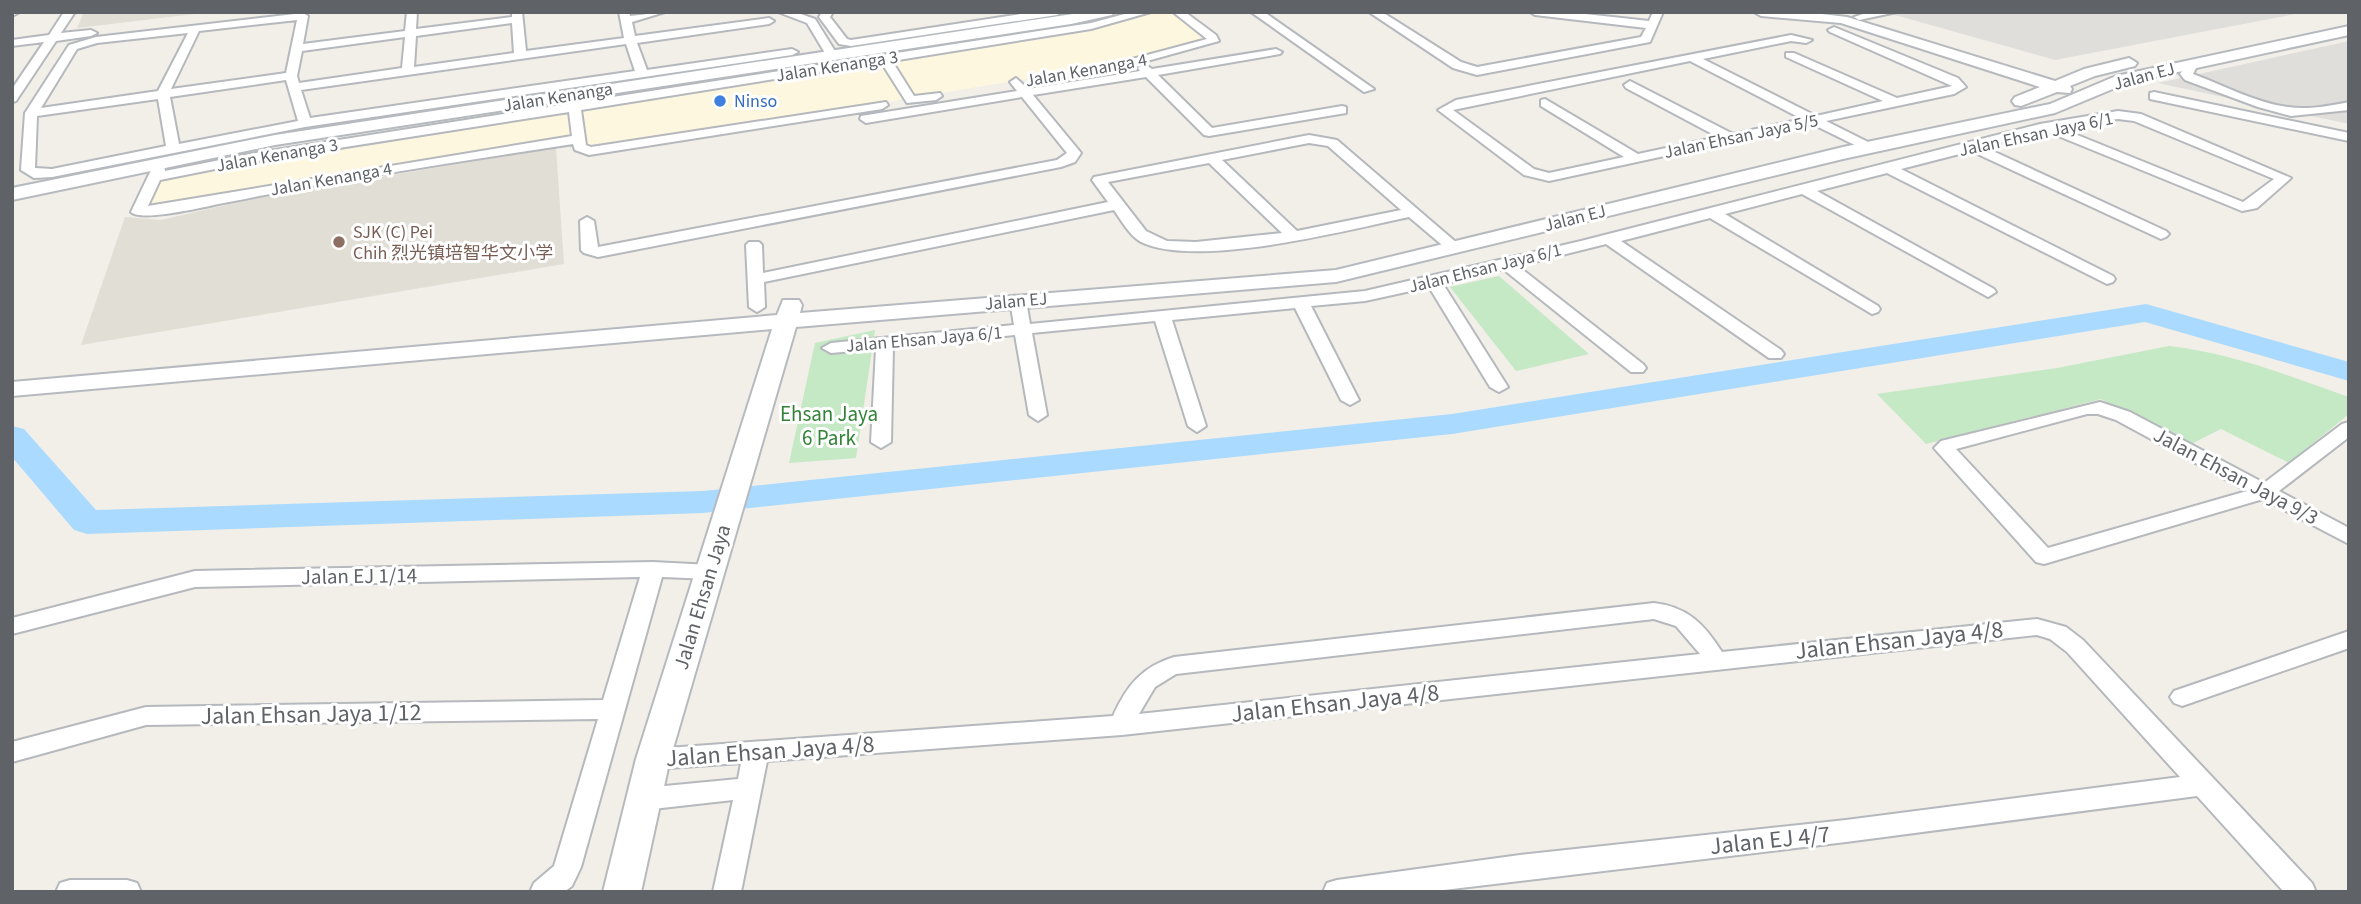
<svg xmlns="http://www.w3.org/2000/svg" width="2361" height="904" font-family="'Source Sans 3','Noto Sans SC',sans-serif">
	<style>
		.commercial { fill: #fef7e0 }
		.industrial { fill: #e0deda }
		.education { fill: #e1ded6 }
		.green { fill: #c5e8c5 }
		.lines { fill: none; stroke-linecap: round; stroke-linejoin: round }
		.river { fill: #aadaff; fill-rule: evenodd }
		.street-casing { stroke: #b5b8bc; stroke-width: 4 }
		.secondary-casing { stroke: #b6babf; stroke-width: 4 }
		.street { fill: #fff; fill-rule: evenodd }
		.secondary { fill: #fff; fill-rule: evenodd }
		.shop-dot { fill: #3f7fe0; stroke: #fff; stroke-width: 2.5 }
		.education-dot { fill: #8d6e63; stroke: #fff; stroke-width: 2.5 }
		.labels { text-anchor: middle; stroke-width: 6; stroke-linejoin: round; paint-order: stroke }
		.far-street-label { font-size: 18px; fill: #5f6368; stroke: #fff }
		.far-shop-label { font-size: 18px; fill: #366cbe; stroke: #fff; text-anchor: start }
		.far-education-label { font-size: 18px; fill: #785e54; stroke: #fff; text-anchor: start }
		.park-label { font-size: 21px; fill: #348238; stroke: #fff }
		.street-label { font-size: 21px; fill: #5f6368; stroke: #fff }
		.near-street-label { font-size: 24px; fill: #5f6368; stroke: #fff }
	</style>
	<rect width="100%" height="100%" fill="#f1efe8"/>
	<!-- commercial -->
	<path class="commercial" d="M1152 12H1173L1209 40 1135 61 747 125 591 148 585 145 582 137 144 209 160 178 251 159 1094 27Z"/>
	<!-- industrial -->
	<path class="industrial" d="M1884 12H2306L2055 60Z
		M2349 41V124L2158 83Z"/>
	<!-- education -->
	<path class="education" d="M84 12H212L77 28Z
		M556 148 564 264 81 345 125 217 161 220 265 196Z"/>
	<!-- green -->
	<path class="green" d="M1499 276 1589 354 1516 371 1450 287Z
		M875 330 856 458 789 463 815 343Z
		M2169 346C2232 353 2289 376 2349 397V414L2289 463 2221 429 2189 445 2101 399 1926 444 1877 394 2057 368Z"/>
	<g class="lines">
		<!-- river -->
		<path class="river" d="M2146 304 2349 362V381L2145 322 1452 434 703 513 87 534 74 530 12 457V426L24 429 96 510 703 491 1452 414Z"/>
		<defs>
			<path id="street" d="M12 12H20L12 16Z
				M64 12H75L61 33 91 30 97 33 91 36 56 41 16 101 12 102V89L44 42 12 46V40L49 35Z
				M407 12H417L416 29 512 17V12H522L526 51 624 38 619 12H629L630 16 665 12 632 22 635 36 769 18 774 21 769 24 637 43 647 70 792 49 798 52 792 55 305 127 52 177 34 178 21 170 25 113 69 45 96 37 303 13 308 16 303 44 405 31ZM297 20 286 73 171 89 199 31ZM512 23 514 53 414 67 416 36ZM188 33 158 91 41 108 77 49 97 43ZM405 37 402 68 299 83 297 76 302 51ZM626 44 635 71 310 118 301 90ZM286 80 298 121 179 144 170 97ZM158 99 166 146 52 169 35 168 37 116Z
				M778 12H795L815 19 838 56 836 58H828L807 23Z
				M822 12H833L830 17 847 39 851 40 1034 12H1062L1057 15 851 46 839 44 819 17Z
				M1132 12H1151L1091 29 892 61 914 96 940 93 942 96 936 100 907 103 881 62 581 110 586 145 591 147 886 102 888 105 882 109 589 155 575 150 573 144C458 162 343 179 229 202 211 205 142 223 131 212L152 168 159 164 164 165 165 171 250 154 568 104 567 96 573 92 577 93 580 102 1091 23ZM569 112 572 136 148 206 160 180 250 162Z
				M1173 12H1185L1216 35 1219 41 1129 66H1121V62L1207 39Z
				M1251 12H1264L1374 89 1364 92Z
				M1369 12H1382L1461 62 1477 67 1641 37 1646 28 1535 15 1530 12H1567L1649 21 1653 12H1663L1650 42 1477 75 1453 68Z
				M1869 12H1897L1859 20 1854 17Z
				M1834 27 1958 78 1966 87 1954 94 1826 121 1874 145V151L1869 152 1812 124 1549 181 1524 175 1438 110 1456 100 1791 35 1812 40 1806 43 1791 41 1703 59 1816 116 1883 101 1786 57V53H1794L1897 98 1952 86 1830 32 1828 30ZM1690 61 1802 119 1733 134 1630 81 1624 85 1626 88 1718 137 1638 154 1545 99 1541 100V106L1624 157 1549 173 1534 169 1453 110Z
				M1276 49 1282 52 1280 54 1158 75 1212 128 1342 106 1346 107V113L1209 136 1204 135 1146 77 1033 95 1081 153 1075 162 1061 167 598 257 584 253 581 250 580 221 587 217 594 221 598 247 1057 160 1067 153 1022 97 866 123 860 119 861 116 1017 91 1010 82 1016 78 1028 89 1140 71 1138 68 1144 64 1152 69Z
				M2192 60 2198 64 2193 74C2223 85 2256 103 2288 107 2308 110 2329 106 2349 102V110L2291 116 2258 107 2185 80 2180 74 2188 62Z
				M2154 92 2349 133V141L2150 99V93Z
				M2118 111 2141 114 2291 178 2257 208 2242 211 2046 131 1984 147 2166 231 2169 234 2166 237 2161 239 1971 151 1901 169 2113 276 2115 279 2113 282 2107 284 1887 173 1817 191 1994 289 1996 292 1988 297 1802 194 1725 214 1878 306 1880 309 1878 312 1872 314 1710 218 1621 241 1781 350 1784 354 1781 358H1769L1606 244 1518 266 1643 364 1646 368 1643 372H1631L1503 269 1443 284 1508 387 1499 392 1490 387 1429 287 1365 301 1311 306 1359 400 1350 405 1341 400 1295 308 1172 320 1206 426 1197 432 1188 426 1155 321 1032 333 1047 415 1038 421 1029 415 1015 335 893 347 891 442 881 448 871 442 876 349 831 353 822 348 831 343 1014 325 1010 301 1018 296 1026 301 1030 324 1365 291 1581 241 2040 124ZM2118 119 2134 121 2274 179 2243 202 2060 128Z
				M1309 135 1337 140 1458 244 1461 247 1458 250H1448L1409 217C1348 230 1197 269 1141 242 1130 236 1121 220 1114 210L764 282 765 307 757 312 749 307 746 245 749 242H759L762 245 763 273 1108 202 1092 180 1094 177ZM1309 143 1328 146 1401 210 1297 231 1222 160ZM1209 163 1282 233 1196 242 1167 241 1146 231 1108 182Z
				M2100 402 2130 412 2264 483 2342 424 2349 422V437L2279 491 2349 528V544L2263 499 2044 564 2036 562 1934 448 1941 441ZM2087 414H2098L2116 420 2247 491 2048 548 1956 449Z
				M653 562 711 565 719 567 722 572 719 577 711 579 662 577 581 867 572 886 564 892H530L534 883 554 866 598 719 146 725 12 762V742L146 707 603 700 640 577 195 587 12 634V618L195 571Z
				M1654 603C1688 607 1704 624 1722 652L2037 619 2066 627 2083 640 2312 883 2316 892H2284L2197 796 1846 842 1427 892H1323L1327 883 1337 880 1520 855 1846 820 2180 777 2067 652 2050 639 2037 635 1122 735 767 761 741 892H713L733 800 644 810 635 807 631 799 635 791 644 788 738 779 741 763 653 769 644 766 640 759 644 752 653 749 1113 716C1127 685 1142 667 1174 657ZM1654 619 1676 626 1700 654 1139 714 1155 687 1176 674Z
				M2349 631V648L2182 706 2174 703 2170 697 2174 691Z
				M70 880H127L137 883 141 892H56L60 883Z"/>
			<path id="secondary" d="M1086 12H1114L1112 15 1071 24 275 145 12 200V188L275 135Z
				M1754 12H1805L1847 17 2055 81 2084 69 2129 58 2137 63 2135 66 2095 76 2070 86 2072 89 2070 93 2057 92 2021 106 2015 105 2012 101 2015 97 2040 87 1841 23 1761 16Z
				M2349 26V35L2127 83 2055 113 1843 159 1336 282 796 327 670 759 641 892H603L636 759 772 329 12 396V382L777 315 783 300H799L802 305 800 313 1336 270 1843 147 2050 104 2116 76Z"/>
		</defs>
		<!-- street casing -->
		<use href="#street" class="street-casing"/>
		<!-- secondary casing -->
		<use href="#secondary" class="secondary-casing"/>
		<!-- street -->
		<use href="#street" class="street"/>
		<!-- secondary -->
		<use href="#secondary" class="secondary"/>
	</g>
	<!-- markers -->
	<circle class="shop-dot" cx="720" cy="101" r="7"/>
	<circle class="education-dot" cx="339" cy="242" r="7"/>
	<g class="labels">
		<!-- far-street labels -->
		<g class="far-street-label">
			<text transform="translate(837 66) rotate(-9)" y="6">Jalan Kenanga 3</text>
			<text transform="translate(1086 70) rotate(-10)" y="6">Jalan Kenanga 4</text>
			<text transform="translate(2144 76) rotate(-15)" y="6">Jalan EJ</text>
			<text transform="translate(558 97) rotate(-9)" y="6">Jalan Kenanga</text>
			<text transform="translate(2036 134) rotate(-12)" y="6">Jalan Ehsan Jaya 6/1</text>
			<text transform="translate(1741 136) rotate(-12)" y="6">Jalan Ehsan Jaya 5/5</text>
			<text transform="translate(277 155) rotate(-10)" y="6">Jalan Kenanga 3</text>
			<text transform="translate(331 179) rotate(-10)" y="6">Jalan Kenanga 4</text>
			<text transform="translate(1575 218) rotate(-14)" y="6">Jalan EJ</text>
			<text transform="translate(1485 268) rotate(-14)" y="6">Jalan Ehsan Jaya 6/1</text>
			<text transform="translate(1016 301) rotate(-5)" y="6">Jalan EJ</text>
			<text transform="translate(924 339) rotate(-5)" y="6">Jalan Ehsan Jaya 6/1</text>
		</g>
		<!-- far-shop labels -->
		<g class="far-shop-label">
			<text x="734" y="107">Ninso</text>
		</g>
		<!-- far-education labels -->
		<g class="far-education-label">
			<text x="353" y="238">SJK (C) Pei<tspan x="353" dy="21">Chih 烈光镇培智华文小学</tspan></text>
		</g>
		<!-- park labels -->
		<g class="park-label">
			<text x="829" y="421">Ehsan Jaya<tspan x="829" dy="24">6 Park</tspan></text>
		</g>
		<!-- street labels -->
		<g class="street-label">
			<text transform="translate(2236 476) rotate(28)" y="7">Jalan Ehsan Jaya 9/3</text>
			<text transform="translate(359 576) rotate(-1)" y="7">Jalan EJ 1/14</text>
			<text transform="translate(702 597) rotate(-73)" y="7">Jalan Ehsan Jaya</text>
		</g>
		<!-- near-street labels -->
		<g class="near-street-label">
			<text transform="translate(1899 640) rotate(-6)" y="8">Jalan Ehsan Jaya 4/8</text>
			<text transform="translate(1335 703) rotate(-6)" y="8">Jalan Ehsan Jaya 4/8</text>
			<text transform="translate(311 714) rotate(-1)" y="8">Jalan Ehsan Jaya 1/12</text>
			<text transform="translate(770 751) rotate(-4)" y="8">Jalan Ehsan Jaya 4/8</text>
			<text transform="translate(1770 840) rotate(-6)" y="8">Jalan EJ 4/7</text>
		</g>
	</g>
	<!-- border -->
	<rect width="2361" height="904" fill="none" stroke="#5f6368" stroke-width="28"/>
</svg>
